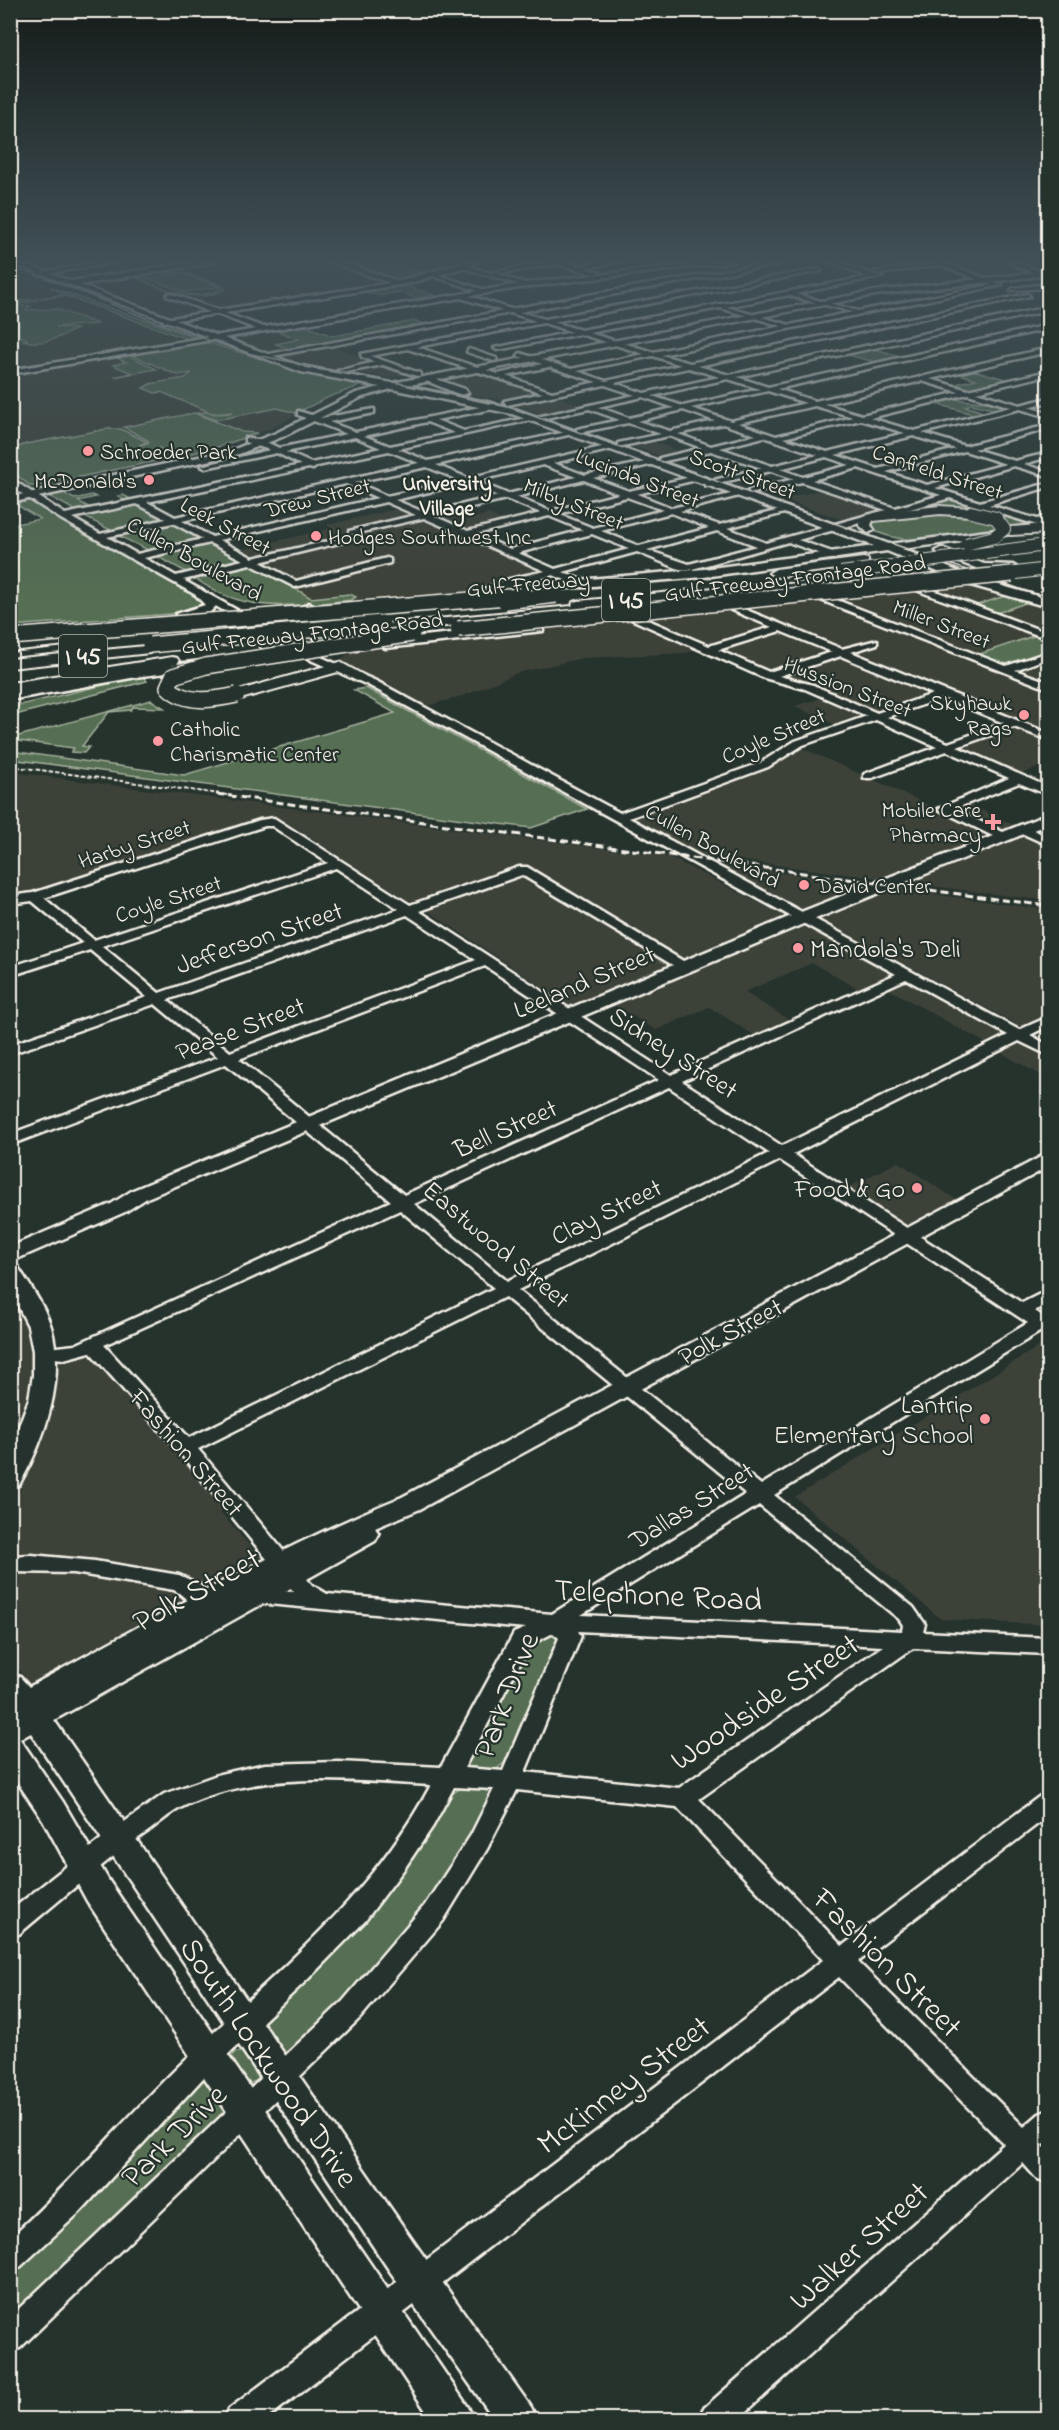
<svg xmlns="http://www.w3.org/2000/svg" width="1059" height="2430" font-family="'Indie Flower',sans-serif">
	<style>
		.built { fill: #3c4339 }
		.green { fill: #566e53; stroke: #a5b09e; stroke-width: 1.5; fill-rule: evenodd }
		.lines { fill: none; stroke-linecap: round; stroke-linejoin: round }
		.minor-casing { stroke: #f4f1e8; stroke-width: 5 }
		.major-casing { stroke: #f4f1e8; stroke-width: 5 }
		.highway-casing { stroke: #f4f1e8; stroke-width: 4 }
		.minor { fill: #26332d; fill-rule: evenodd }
		.major { fill: #26332d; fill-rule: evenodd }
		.highway { fill: #26332d; fill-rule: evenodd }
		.tram { stroke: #f4f1e8; stroke-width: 1.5 }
		.rail-far1 { stroke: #f4f1e8; stroke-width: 2; stroke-dasharray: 4.5 2; stroke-linecap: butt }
		.rail { stroke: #f4f1e8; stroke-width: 3; stroke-dasharray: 8 4; stroke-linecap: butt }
		.highway-bridge-far1-casing { stroke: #f4f1e8; stroke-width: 14; stroke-linecap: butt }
		.highway-bridge-casing { stroke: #f4f1e8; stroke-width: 18; stroke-linecap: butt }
		.highway-bridge-far1 { stroke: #26332d; stroke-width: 12 }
		.highway-bridge { stroke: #26332d; stroke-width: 15 }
		.poi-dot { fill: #ff9aa2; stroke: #26332d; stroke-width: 2 }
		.labels { text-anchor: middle; stroke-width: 4.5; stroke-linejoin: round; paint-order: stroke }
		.far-poi-label { font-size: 22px; fill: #f4f1e8; stroke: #26332d; text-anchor: start }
		.far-street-label { font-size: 22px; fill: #f4f1e8; stroke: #26332d }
		.far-neighbourhood-label { font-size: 22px; font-weight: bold; fill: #f4f1e8; stroke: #26332d }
		.shield { fill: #26332d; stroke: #b6b8b0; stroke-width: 1.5 }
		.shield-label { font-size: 24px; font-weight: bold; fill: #f4f1e8 }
		.street-label { font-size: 26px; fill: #f4f1e8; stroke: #26332d }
		.poi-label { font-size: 26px; fill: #f4f1e8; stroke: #26332d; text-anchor: end }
		.near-street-label { font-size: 32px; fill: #f4f1e8; stroke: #26332d }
	</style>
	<rect width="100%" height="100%" fill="#26332d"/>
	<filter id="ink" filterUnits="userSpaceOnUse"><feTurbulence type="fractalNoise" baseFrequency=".0167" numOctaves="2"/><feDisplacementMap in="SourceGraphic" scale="12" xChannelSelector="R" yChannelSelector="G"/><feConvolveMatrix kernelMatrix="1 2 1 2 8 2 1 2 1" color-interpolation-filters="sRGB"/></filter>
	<g filter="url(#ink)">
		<!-- built -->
		<path class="built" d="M217 262H329L392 282 172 318 80 283Z
			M339 262H446L450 264 399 281Z
			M943 262H1048V270L983 277Z
			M10 272 260 361 367 384 329 397 272 428 234 443 205 452 11 492Z
			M272 329 301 339 277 344 291 350 268 354 227 338Z
			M329 345 378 363 336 370 272 355Z
			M383 365 410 374 390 378 353 372Z
			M472 370 585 406 543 415 508 402 416 383Z
			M643 438 683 453 663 457 622 443Z
			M826 489 891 510 849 522 782 499Z
			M410 506 432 516 446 512 465 520 489 514 506 522 459 534 547 571 474 591 352 600 355 597 350 594 311 598 236 551 332 528 327 525Z
			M960 580 1011 594 974 606 927 589Z
			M911 587 1033 634H1039L977 655 834 600V597Z
			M823 600 1048 687V734L748 609Z
			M1034 600 1048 606V634L994 614Z
			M725 610 734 611 829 651 760 675 699 649 686 653 582 658 517 673 468 694 424 707 340 660 352 651Z
			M839 656 846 657 929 692 838 726 795 706 825 697 785 676V673Z
			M1048 657V684L1016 671V668Z
			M1016 728 1048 741V763L1018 775 959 749Z
			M797 746 883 784 993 835 884 879 699 855 633 818 756 771Z
			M11 772 670 857 784 916 683 959 525 866 412 903 280 818H271L39 893 11 896Z
			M964 802 1016 826 1001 832 949 809Z
			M1023 835 1048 843V901L908 883Z
			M717 864 1048 910V1041L973 1001Z
			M517 876H524L670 965 577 1006 569 1005 425 909Z
			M799 927 812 929 888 971 889 977 861 990 812 963 744 992 791 1021 757 1037 709 1007 656 1030 613 1004Z
			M904 981 1002 1032 1003 1038 989 1045 885 987Z
			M1017 1042 1048 1058V1079L996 1050 1009 1043Z
			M898 1162 957 1200 906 1226 845 1189Z
			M11 1285 27 1313 35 1347V1384L11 1456Z
			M1048 1341V1625L941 1619 795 1497Z
			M87 1352 92 1353 232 1505 220 1512 262 1560 258 1567 41 1682 26 1683 11 1651V1514L51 1410 59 1364Z"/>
		<!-- green -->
		<path class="green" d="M388 262 424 273 400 280 356 267Z
			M182 272 222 285 225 289C197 305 164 289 137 279L156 273ZM182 273 149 279 185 292 219 287 183 274 218 285 221 288C201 302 162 291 144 279L157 274Z
			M399 284 434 295 417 298 399 292 380 296 363 291Z
			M50 287 199 339 190 340 66 296 35 299 65 294Z
			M31 299 35 301 11 305 30 306 26 310 57 309 98 324 56 327 76 329C61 337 41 347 23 340L27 339 25 337 11 339V302Z
			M415 321 429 326 291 350 276 344 299 339 272 329 300 324 333 336Z
			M206 342 268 361 365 384 329 397 296 413 277 408 216 420 198 413C210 410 217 417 233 412L214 414 161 392 155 393 143 388 150 384 185 378 192 373 177 375 132 355 130 356 156 369 114 377 132 373 113 365 126 362 115 357Z
			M867 347 908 358 882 364 841 353Z
			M972 370 1009 380 968 390 952 385 976 379 956 373Z
			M953 398C973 404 991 400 1010 405L992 409 972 404 965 406 983 412 972 414 934 403Z
			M194 413 242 432 257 433 221 446 177 457 159 448 160 459 171 458 36 486H30L11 470 18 475 11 466V450L26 444 107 429H121L147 442 139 445 148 444 149 441 124 427Z
			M89 485 96 488H85L88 490 78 488 62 492 74 499 92 495 96 497 78 501 90 508 125 501 118 496 123 495 133 500 78 512 47 495Z
			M949 497 1036 524 1009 530 992 515 894 513Z
			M26 499 192 591 195 596 208 603 199 612 10 626 11 525 40 519 14 503 11 504V501Z
			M137 503 170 520 112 531 83 516Z
			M934 511 993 519 999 531C957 536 908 550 869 528L872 521Z
			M175 521 208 540 152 552 119 536Z
			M212 542 242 558V561L188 573 156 556Z
			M251 565 296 587 294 588 311 598 350 594 356 597 351 600C293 605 247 616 196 579Z
			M1011 594 1034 600 994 614 974 606Z
			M1039 634 1048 638V653L1005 665 977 655Z
			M142 676 147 681 11 716V707Z
			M366 688 587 809 531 828 11 759V751L184 775 395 713 354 690Z
			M151 700 164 708 133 707 131 710 109 712 82 746 89 747 84 753 71 752 74 748 11 740V738Z
			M547 1628 562 1637 504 1763 493 1772 474 1771 467 1765 470 1757 535 1636Z
			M464 1786 486 1789 489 1798 464 1850 388 1959 285 2058 259 2021 421 1841 450 1795Z
			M235 2052H244L260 2072 258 2080 251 2083 242 2081 229 2058Z
			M206 2076 229 2109 11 2323V2267L186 2093Z"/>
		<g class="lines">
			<defs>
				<path id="minor" d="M99 262H117L39 275 36 273Z
					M331 262H341L398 281 466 262H477L468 266 491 273 544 262H566L580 266 597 262H618L584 268 599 272 597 275 557 264 497 274 524 283 711 262H734L525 287 469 296 511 309 773 262H788L519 312 545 319 818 269 821 271 553 322 581 330 867 277 832 262H841L874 275 883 276 795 294 858 311 992 285 940 265 877 274 874 272 944 262 1002 285 661 355 690 363 1027 294 1030 296 698 366 729 375 1048 307V311L737 377 768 387 1048 325V329L777 389 815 401 1048 348V352L930 379 968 390 1048 371V375L976 392 1020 405 1048 398V402L1028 407 1048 413V417L1020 409 922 433 965 446 1048 425V429L974 449 1015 461 1048 453V457L1024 464 1048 472V476L1014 466 935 488 980 502 1048 483V487L989 505 1037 519 1048 517V522L1037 525 950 498 798 540 838 554 840 556 835 559 788 542 689 570 679 569 637 552 563 572 588 583V587H582L553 575 486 595 481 592C497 579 526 576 545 571L424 518 349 535V531L416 515 386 502 219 540 253 558 351 536V540L260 562 296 581 387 558 390 559V563L295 587 250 564 183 580 321 657 376 681 620 813 760 763 795 741 867 716 805 689 764 678 631 619 629 617 634 614 709 646 772 627 731 610V606L734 605 842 649 877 640V644L851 652 1048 733V740L1014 727 957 747 1048 787V795L1019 783 954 809 1007 834 1009 837 1003 841 938 809 1009 778 947 751 872 778H864V774L937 747 876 720 803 745 768 767 629 818 1019 1030 1048 1017V1026L1030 1035 1048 1045V1055L1019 1041 793 1154 1022 1303 1048 1290V1302L1035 1311 1048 1320V1332L1041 1331 774 1495 913 1607 925 1624 923 1632 1048 1638V1654L913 1648 699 1799 842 1946 1040 1796 1048 1793V1816L858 1962 1024 2127 1039 2114 1048 2110V2140L1043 2146 1048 2151V2183L1038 2180 1023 2163 737 2420H699L703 2409 1004 2144 839 1977 265 2420H225L229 2409 823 1960 677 1807 535 1792 517 1790 487 1849 443 1921 361 2017 20 2348 10 2352V2317L343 2001 425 1905 471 1835 494 1789 454 1787 433 1826 404 1869 365 1921 308 1979 204 2077 80 2212 20 2267 10 2271V2238C73 2181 126 2117 186 2059 278 1969 368 1902 431 1785 349 1781 256 1769 180 1808 169 1814 158 1824 147 1832 102 1863 61 1899 19 1934L10 1937V1911L110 1832 164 1794 220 1774 265 1764 338 1762 441 1767 514 1633 526 1628 247 1602 244 1596 247 1590 254 1588 294 1592 179 1452 90 1352 64 1359 40 1357 37 1353 40 1349 75 1345 391 1201 226 1064 10 1145V1134L218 1057 155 1004 10 1054V1045L147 997 90 950 10 976V967L83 943 32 901 10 904V896L33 893 260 820 274 818 410 905 519 867H527L693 967 686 971 681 970 522 875 419 911 671 1075 896 974 368 685 313 661 61 519 10 486V478L65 514 301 465 277 453 205 468 201 466 270 450 245 442V438L264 441 279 448 347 434 298 415V411L321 418 374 409V413L329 422 356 432 495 404 498 408 436 420 464 431 531 417 535 419 398 449 428 461 571 431 568 435 436 465 468 478 610 445 613 449 553 463 585 475 654 460V464L593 478 629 491 696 476V480L637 494 672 508 739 492V496L680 511 719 525 788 508V512L727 528 766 543 886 510 802 482 749 494V490L794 479 771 471 706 486V482L762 468 711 451 660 462V458L702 448 669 436 618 447V443L661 434 628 423 577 433V429L620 420 589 409 541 419 537 417 635 395 605 385 507 405 504 401 543 393 408 349 370 356 420 373V377L383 365 341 373 337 371 375 362 362 357 361 354 536 321 511 313 267 357 264 355 503 311 461 298 10 374V370L256 329 217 314 163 322 165 319 210 312 167 296 169 293 218 310 390 283ZM462 268 519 284 484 290 438 275ZM433 276 478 291 264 327 225 313 411 283ZM790 295 791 296 853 312 790 325 726 307ZM720 308 782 326 653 352 589 333ZM544 323 572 332 494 348 497 350 580 334 644 354 571 369 520 353 518 356 542 364 498 374 417 347ZM653 356 681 365 606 381 577 371ZM549 367H550L597 382 552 392 506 376ZM689 368 720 377 644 393 614 383ZM728 379 760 389 683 406 652 396ZM922 381 959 392 862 415 824 404ZM768 391 806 403 731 421 691 408ZM968 394 1011 407 914 431 870 418ZM643 397 674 408 629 418 598 407ZM815 406 853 417 776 436 738 423ZM683 410 715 421 670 431 637 421ZM861 420 905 433 827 452 783 438ZM427 422 455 433 390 446 364 436ZM723 424 756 435 711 446 678 434ZM913 436 956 449 878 469 835 455ZM355 437 381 448 311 463 286 452ZM764 437 818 455 772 466 720 448ZM389 451 419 463 175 517 147 502 309 468 313 469 317 466ZM965 451 1006 464 927 485 886 472ZM826 457 850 465 803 477 780 469ZM543 465 576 477 508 494 476 481ZM427 467 459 480 387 496 355 482ZM858 468 941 495 895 508 812 480ZM584 480 619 494 550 511 516 497ZM467 483 498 496 426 513 395 500ZM346 484 378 498 212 537 182 521ZM627 497 663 510 593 528 558 514ZM506 499 541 513 468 531 434 516ZM137 504 166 519 100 534 72 518ZM671 513 709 528 639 546 601 531ZM549 516 583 530 510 549 476 534ZM173 523 203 539 137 554 107 537ZM717 531 757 546 689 564 647 550ZM592 534 629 549 555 569 518 553ZM210 543 243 560 176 576 144 558ZM780 631 832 652 769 672 718 650ZM841 656 933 694 877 713 813 685 779 676ZM943 698 1004 723 948 743 887 717ZM265 826H272L328 863 94 940 44 898ZM336 868 399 909 159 993 102 946ZM407 915 476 960 230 1052 167 1000ZM485 966 659 1080 404 1195 239 1059ZM906 979 1008 1035 782 1146 682 1081ZM669 1087 769 1153 507 1281 414 1204ZM780 1160 1028 1323 761 1485 518 1290ZM400 1210 494 1288 189 1438 104 1345ZM505 1297 746 1494 552 1614 327 1594 312 1585 198 1449ZM759 1505 899 1619 903 1625 902 1631 581 1615ZM578 1631 883 1646 679 1788 525 1772 581 1636ZM553 1633 559 1638 503 1771 464 1768 530 1645Z
					M1008 262H1017L1048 275V279Z
					M1048 284V288L1011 290 1014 288Z
					M469 349 496 358 497 359 494 361 467 352Z
					M427 376 465 389 468 393 461 395 424 380Z
					M908 583H914L1048 633V639L908 587Z
					M818 595H824L1006 666 1048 652V658L1015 670 1048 682V689L818 599Z
					M1023 825 1048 837V845L1019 832V826Z
					M31 1555 95 1561 179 1575 199 1584 223 1611 220 1617C202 1622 190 1598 174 1590L74 1573 10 1572V1556Z"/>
				<path id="major" d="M10 262H19L71 281 194 262H214L80 285 306 368 392 383 875 291 1048 271V275L875 295 405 386 518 410 889 544 1048 523V529L902 549 975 578 1048 599V607L967 584 887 551 704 577 494 594V588L498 587 704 569 874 546 512 414 392 389 362 397 282 437 239 454 10 503V497L232 450 276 433 356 393 380 387 301 372Z
					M868 515 874 518 871 525 874 530 868 533 859 525 864 516Z
					M942 548 984 564 1013 565 1019 569C1003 583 955 560 938 553L936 551Z
					M200 589 218 604 209 613C233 618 260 627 275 646L273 655 256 663H246V657L262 650V647L237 630 205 620 204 616 176 620V614L205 605 194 593Z
					M309 603 315 607 302 616 331 637 357 644V650L321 643 287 616Z
					M539 624 543 625V631L385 648 379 644 385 640Z
					M202 661 207 662V668L142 676 10 700V692L142 668Z
					M1048 814V824L808 922 147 1198 125 1212 10 1262V1247L111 1204 133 1190 796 914Z
					M1048 1153V1167L420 1509 375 1528 379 1534 375 1541 54 1720 413 2241 531 2407 537 2420H495L387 2267 31 1733 20 1739 63 1802 109 1881 468 2407 474 2420H432L87 1901 43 1820 10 1771V1674L20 1677 29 1687C152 1620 272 1550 402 1497Z
					M10 1265 18 1267C30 1286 44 1305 51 1327 66 1379 45 1440 19 1485L10 1488V1450L29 1399 33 1375V1351L28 1326 10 1290Z"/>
				<path id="highway" d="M940 506 971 508 977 512 971 516 940 514 874 521 868 517 874 513Z
					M1048 525V533L1011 535 1005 531 1011 527Z
					M863 558 868 559V565L776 577 769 573 776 569Z
					M858 576 863 577V583L742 598 735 594 600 607 599 611 594 612 384 632 377 628 384 624 572 606 573 602 578 601 756 584 762 587Z
					M80 636 85 637 87 640 85 643 10 651V643Z
					M145 646 150 647 152 650 150 653 10 668V659Z
					M172 657 177 658 179 661 177 664 10 693V683Z
					M340 662 365 676 357 681 338 672 237 700 229 695 232 692Z"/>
			</defs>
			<!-- minor casing -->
			<use href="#minor" class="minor-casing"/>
			<!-- major casing -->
			<use href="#major" class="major-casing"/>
			<!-- highway casing -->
			<use href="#highway" class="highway-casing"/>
			<!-- minor -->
			<use href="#minor" class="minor"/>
			<!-- major -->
			<use href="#major" class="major"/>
			<!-- highway -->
			<use href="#highway" class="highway"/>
			<!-- tram -->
			<path class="tram" d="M10 269 33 273 156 322 246 353 491 401 1048 599"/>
			<!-- rail-far1 -->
			<path class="rail-far1" d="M10 766 227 795"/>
			<!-- rail -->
			<path class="rail" d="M216 794 1048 906"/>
			<defs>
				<path id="highway-bridge-far1" d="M966 544 994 537 1004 529 996 518 971 512
					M841 573 1038 546
					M1000 575 1048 569"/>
				<path id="highway-bridge" d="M505 601 556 595
					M458 629 1012 574
					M10 637 521 596
					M150 645 382 623
					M237 695C214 700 186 705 168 687L173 676 206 666 412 634"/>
			</defs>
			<!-- highway-bridge-far1 casing -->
			<use href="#highway-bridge-far1" class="highway-bridge-far1-casing"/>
			<!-- highway-bridge casing -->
			<use href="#highway-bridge" class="highway-bridge-casing"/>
			<!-- highway-bridge-far1 -->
			<use href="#highway-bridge-far1" class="highway-bridge-far1"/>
			<!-- highway-bridge -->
			<use href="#highway-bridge" class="highway-bridge"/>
		</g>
	</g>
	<!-- sky -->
	<linearGradient id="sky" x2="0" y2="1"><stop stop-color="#151c19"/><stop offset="0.43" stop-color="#415057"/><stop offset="1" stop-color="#415057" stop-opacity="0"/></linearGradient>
	<rect width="1059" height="603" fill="url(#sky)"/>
	<!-- markers -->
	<g class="poi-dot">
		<circle cx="88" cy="451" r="6"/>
		<circle cx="149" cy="480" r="6"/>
		<circle cx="316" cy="536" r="6"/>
		<circle cx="1024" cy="715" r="6"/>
		<circle cx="158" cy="741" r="6"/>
		<path d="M990 813h6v6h6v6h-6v6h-6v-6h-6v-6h6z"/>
		<circle cx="804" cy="885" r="6"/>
		<circle cx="798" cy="948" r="6"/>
		<circle cx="917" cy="1188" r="6"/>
		<circle cx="985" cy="1419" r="6"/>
	</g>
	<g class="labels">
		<!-- far-poi labels -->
		<g class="far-poi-label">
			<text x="100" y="459">Schroeder Park</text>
			<text x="137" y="488" text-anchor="end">McDonald's</text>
			<text x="328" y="544">Hodges Southwest Inc</text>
			<text x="1012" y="710" text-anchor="end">Skyhawk<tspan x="1012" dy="25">Rags</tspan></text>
			<text x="170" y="736">Catholic<tspan x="170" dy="25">Charismatic Center</tspan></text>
			<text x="981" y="817" text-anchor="end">Mobile Care<tspan x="981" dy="25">Pharmacy</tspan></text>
			<text x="816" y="893">David Center</text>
		</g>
		<!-- far-street labels -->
		<g class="far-street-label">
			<text transform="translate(938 471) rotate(18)" y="8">Canfield Street</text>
			<text transform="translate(743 473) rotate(20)" y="8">Scott Street</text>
			<text transform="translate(638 477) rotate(21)" y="8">Lucinda Street</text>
			<text transform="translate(317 497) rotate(-14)" y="8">Drew Street</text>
			<text transform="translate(574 503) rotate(22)" y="8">Milby Street</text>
			<text transform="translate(226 525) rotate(28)" y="8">Leek Street</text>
			<text transform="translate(195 558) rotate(29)" y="8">Cullen Boulevard</text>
			<text transform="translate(795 577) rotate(-7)" y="8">Gulf Freeway Frontage Road</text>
			<text transform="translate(528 583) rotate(-5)" y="8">Gulf Freeway</text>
			<text transform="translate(942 623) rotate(21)" y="8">Miller Street</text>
			<text transform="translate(312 632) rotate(-6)" y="8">Gulf Freeway Frontage Road</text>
			<text transform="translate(848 686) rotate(21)" y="8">Hussion Street</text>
			<text transform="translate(773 735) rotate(-23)" y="8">Coyle Street</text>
			<text transform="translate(134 843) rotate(-18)" y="8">Harby Street</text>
			<text transform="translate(713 845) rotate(29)" y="8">Cullen Boulevard</text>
			<text transform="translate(168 898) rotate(-18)" y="8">Coyle Street</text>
		</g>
		<!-- far-neighbourhood labels -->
		<g class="far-neighbourhood-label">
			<text x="447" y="490">University<tspan x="447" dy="25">Village</tspan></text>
		</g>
		<!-- shield labels -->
		<g class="shield">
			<rect x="602" y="579" width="48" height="42" rx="4.5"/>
			<rect x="59" y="635" width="48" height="42" rx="4.5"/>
		</g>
		<g class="shield-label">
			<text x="626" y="608">I 45</text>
			<text x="83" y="664">I 45</text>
		</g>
		<!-- street labels -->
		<g class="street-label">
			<text transform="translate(259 937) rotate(-19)" y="9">Jefferson Street</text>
			<text transform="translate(584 981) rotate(-23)" y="9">Leeland Street</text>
			<text transform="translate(240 1028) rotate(-21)" y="9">Pease Street</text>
			<text transform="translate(674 1052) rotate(33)" y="9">Sidney Street</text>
			<text transform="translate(505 1128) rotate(-24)" y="9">Bell Street</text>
			<text transform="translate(606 1211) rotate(-26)" y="9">Clay Street</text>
			<text transform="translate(497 1244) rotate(40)" y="9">Eastwood Street</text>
			<text transform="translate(730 1331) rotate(-28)" y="9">Polk Street</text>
			<text transform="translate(187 1452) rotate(49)" y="9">Fashion Street</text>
			<text transform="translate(691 1505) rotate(-32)" y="9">Dallas Street</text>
		</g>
		<!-- poi labels -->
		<g class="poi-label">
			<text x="810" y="957" text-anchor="start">Mandola's Deli</text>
			<text x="905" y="1197">Food &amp; Go</text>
			<text x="973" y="1413">Lantrip<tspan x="973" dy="30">Elementary School</tspan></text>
		</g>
		<!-- near-street labels -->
		<g class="near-street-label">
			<text transform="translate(196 1589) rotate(-29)" y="11">Polk Street</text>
			<text transform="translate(658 1594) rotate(3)" y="11">Telephone Road</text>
			<text transform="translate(505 1695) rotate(-69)" y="11">Park Drive</text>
			<text transform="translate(764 1701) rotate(-34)" y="11">Woodside Street</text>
			<text transform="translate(888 1962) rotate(45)" y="11">Fashion Street</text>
			<text transform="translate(270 2062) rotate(56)" y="11">South Lockwood Drive</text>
			<text transform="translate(623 2084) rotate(-37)" y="11">McKinney Street</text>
			<text transform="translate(173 2135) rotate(-44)" y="11">Park Drive</text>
			<text transform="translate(858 2245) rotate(-42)" y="11">Walker Street</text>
		</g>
	</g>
	<!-- margin -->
	<rect width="1059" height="2430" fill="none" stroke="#26332d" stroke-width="36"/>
	<rect x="18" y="18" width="1023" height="2394" fill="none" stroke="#f4f1e8" stroke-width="2" filter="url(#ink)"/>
</svg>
